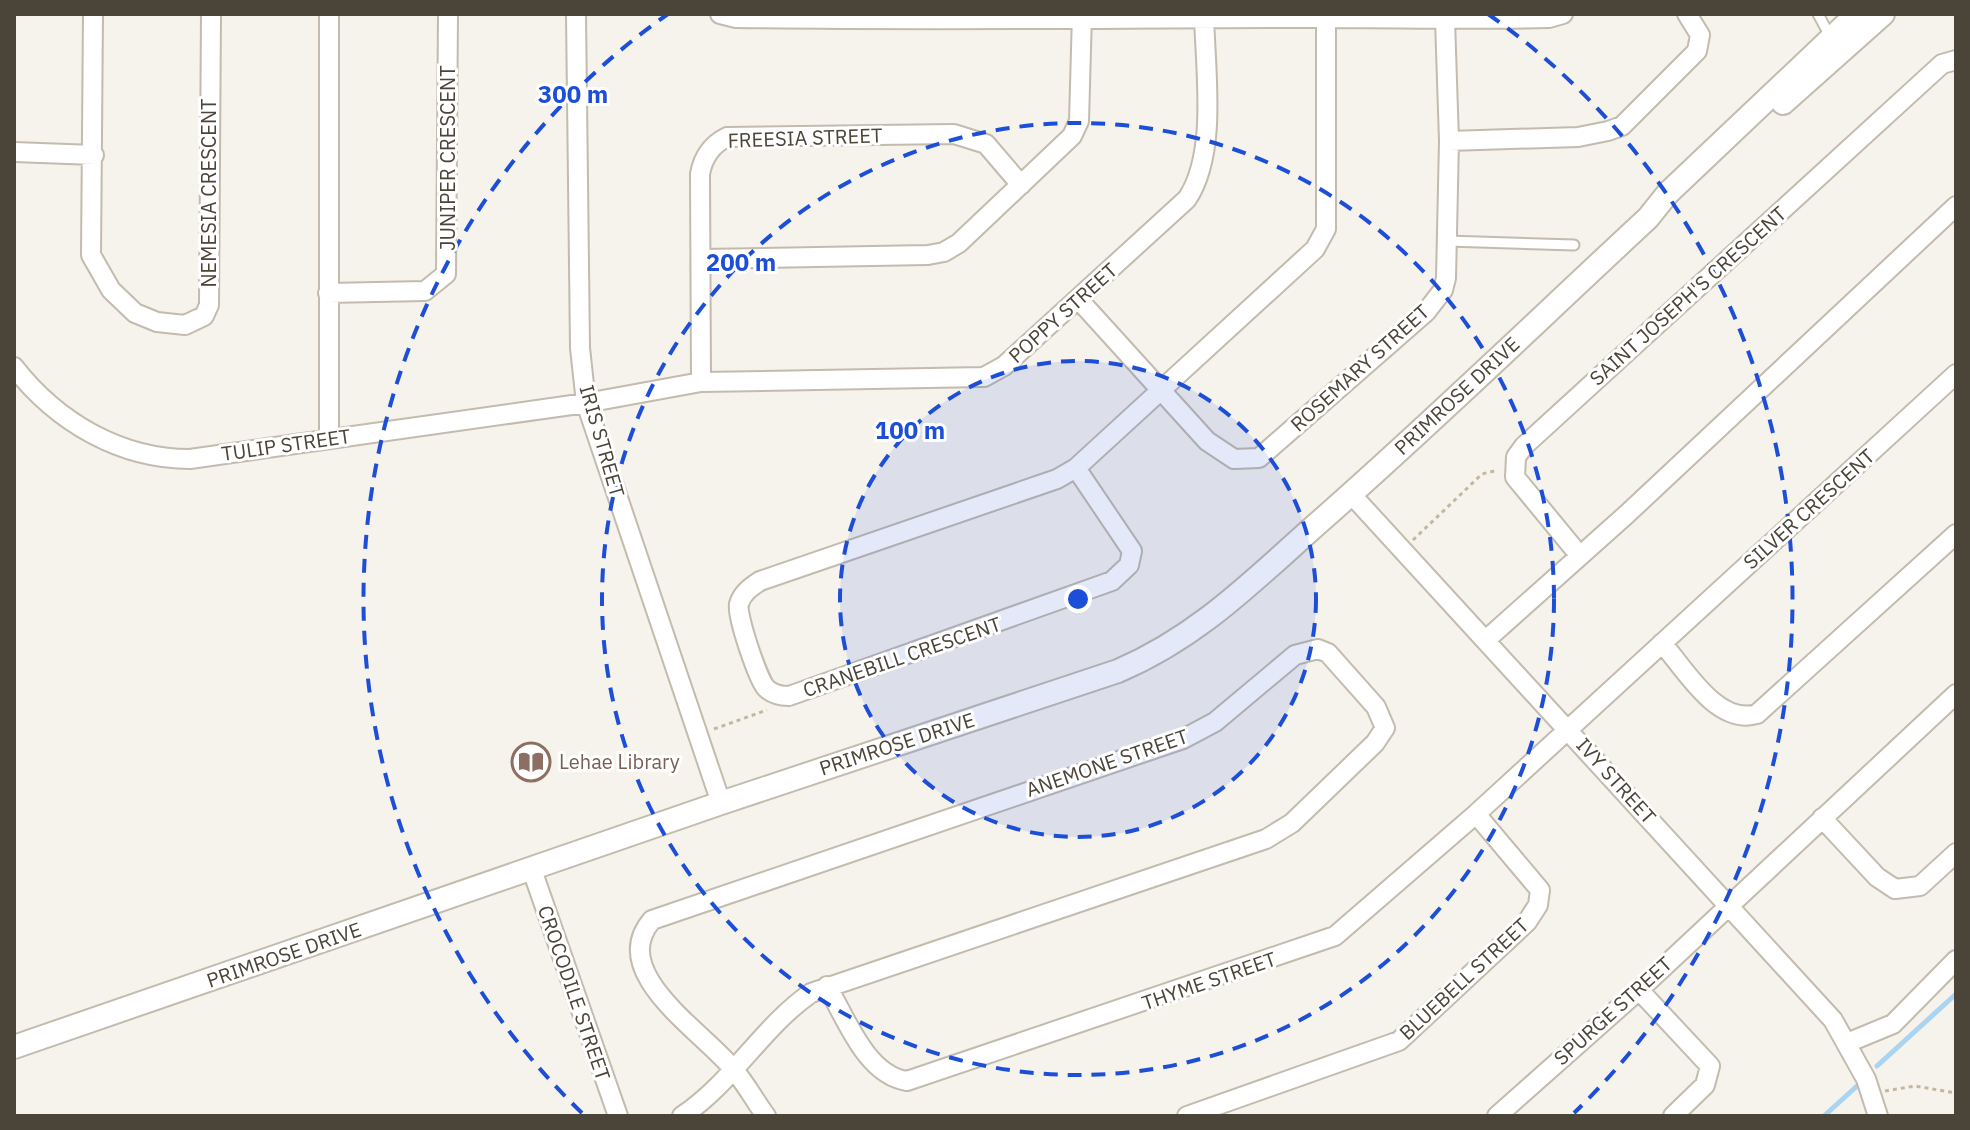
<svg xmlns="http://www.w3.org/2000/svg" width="1970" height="1130" font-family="'IBM Plex Sans',sans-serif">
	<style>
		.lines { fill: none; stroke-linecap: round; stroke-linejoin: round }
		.stream { stroke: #a9d4f2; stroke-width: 5 }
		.service-casing { stroke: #c2bbae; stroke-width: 13 }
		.minor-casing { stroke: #c2bbae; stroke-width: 22 }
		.tertiary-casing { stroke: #c2bbae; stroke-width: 26 }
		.path { stroke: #c4b79f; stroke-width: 3; stroke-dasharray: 4 4; stroke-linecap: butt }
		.service { stroke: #fff; stroke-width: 9 }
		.minor { stroke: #fff; stroke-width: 18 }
		.tertiary { stroke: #fff; stroke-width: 22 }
		.ring { fill: none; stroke: #1d4ed8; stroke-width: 4; stroke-dasharray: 14 10 }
		.labels { text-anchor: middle; stroke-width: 6; stroke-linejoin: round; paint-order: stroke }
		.street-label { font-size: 20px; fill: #4b4439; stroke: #fff }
		.education-label { font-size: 20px; fill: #785e54; stroke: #fff; text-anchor: start }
		.centre { fill: #1d4ed8; stroke: #fff; stroke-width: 4 }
		.ring-label { font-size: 24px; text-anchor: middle; font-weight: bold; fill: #1d4ed8; stroke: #fff; stroke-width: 6; stroke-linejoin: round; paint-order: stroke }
	</style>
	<rect width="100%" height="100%" fill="#f6f3ec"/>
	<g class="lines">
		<!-- stream -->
		<path class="stream" d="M1877 1066 1956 994
			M1824 1116 1857 1086"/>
		<defs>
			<path id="service" d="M1818 14 1831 38
				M1447 241 1574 245"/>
			<path id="minor" d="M93 14 91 255 111 290 135 313 157 322 185 325 204 316 209 305 211 14
				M329 14V438
				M576 14 580 348 586 403 721 803
				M720 14 736 18C932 21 1128 18 1325 18 1400 18 1474 20 1549 18L1563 14
				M1449 141 1578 137 1608 131 1622 126 1697 51 1700 35 1687 14
				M14 152 94 155
				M702 259 928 255 944 252 959 243 1072 136 1079 121 1082 14
				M328 293 425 291 446 274 448 14
				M1080 301 1207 441 1234 459 1259 458 1426 312 1443 290 1446 278 1449 141 1445 20
				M14 367C57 422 120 459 190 459L586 403 701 382 984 377 1004 366 1187 199C1218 153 1205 69 1204 14
				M701 382 700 174C703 157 711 145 727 137L954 134 986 144 1021 185
				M1076 468 1132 551 1129 565 1112 581 789 696C781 696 772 694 766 688 758 679 736 615 739 604 742 593 751 587 760 581L1057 479 1076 468 1315 249 1326 229V14
				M1351 494 1833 1020 1866 1079 1878 1116
				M1580 556 1515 477 1516 457 1524 446 1942 64 1956 60
				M1487 639 1627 514 1956 206
				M1662 643C1685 669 1717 726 1757 714L1956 534
				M1822 818 1877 877 1895 889 1920 886 1956 853
				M532 870 618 1116
				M827 986C846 1018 866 1075 907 1081L1335 936 1476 814 1956 374
				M1639 990 1710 1066 1705 1085 1673 1116
				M1847 1043 1893 1024 1956 960
				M682 1116C732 1083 762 1027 811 993L1266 839 1292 823 1375 743 1385 728 1376 707 1328 653 1318 649 1295 655 1215 722 1183 739 652 920C606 973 704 1032 734 1070 746 1084 755 1101 766 1116
				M1187 1116 1399 1041 1527 922 1538 905 1540 890 1476 814
				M1497 1116 1639 990 1956 694"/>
			<path id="tertiary" d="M1783 103 1883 14
				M14 1047 721 803 1118 671C1198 637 1253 581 1317 524 1430 425 1538 320 1648 218L1668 193 1857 14"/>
		</defs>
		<!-- service casing -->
		<use href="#service" class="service-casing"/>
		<!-- minor casing -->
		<use href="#minor" class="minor-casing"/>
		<!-- tertiary casing -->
		<use href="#tertiary" class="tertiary-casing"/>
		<!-- path -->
		<path class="path" d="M1413 540 1482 474 1498 470
			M714 729 767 710
			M1885 1091 1915 1086 1956 1093"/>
		<!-- service -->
		<use href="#service" class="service"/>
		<!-- minor -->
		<use href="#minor" class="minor"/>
		<!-- tertiary -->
		<use href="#tertiary" class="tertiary"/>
	</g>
	<!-- distance rings -->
	<circle cx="1078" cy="599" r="238" fill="#1d4ed8" fill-opacity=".12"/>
	<g class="ring">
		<circle cx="1078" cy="599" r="238"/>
		<circle cx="1078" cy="599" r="476"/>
		<path d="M582 1113A714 714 0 0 1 668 14M1488 14A714 714 0 0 1 1574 1113"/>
	</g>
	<!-- icons -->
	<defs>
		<symbol id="library-ring" viewBox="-11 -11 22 22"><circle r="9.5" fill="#fff" stroke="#8d6e63" stroke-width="1.5"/><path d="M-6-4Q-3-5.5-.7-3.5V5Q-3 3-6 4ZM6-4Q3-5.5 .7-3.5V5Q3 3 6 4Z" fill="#8d6e63"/></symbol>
	</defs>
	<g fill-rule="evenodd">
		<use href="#library-ring" x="509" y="740" width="44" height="44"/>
	</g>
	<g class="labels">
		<!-- street labels -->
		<g class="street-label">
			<text transform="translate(805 138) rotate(-2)" y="7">FREESIA STREET</text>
			<text transform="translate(448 158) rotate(-90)" y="7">JUNIPER CRESCENT</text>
			<text transform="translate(209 193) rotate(-90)" y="7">NEMESIA CRESCENT</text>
			<text transform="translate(1688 296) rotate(-42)" y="7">SAINT JOSEPH'S CRESCENT</text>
			<text transform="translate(1063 313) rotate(-42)" y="7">POPPY STREET</text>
			<text transform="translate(1360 368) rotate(-42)" y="7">ROSEMARY STREET</text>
			<text transform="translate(1457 396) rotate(-43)" y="7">PRIMROSE DRIVE</text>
			<text transform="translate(602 441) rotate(74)" y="7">IRIS STREET</text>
			<text transform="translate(286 445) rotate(-8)" y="7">TULIP STREET</text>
			<text transform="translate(1809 509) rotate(-42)" y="7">SILVER CRESCENT</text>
			<text transform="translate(902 657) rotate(-19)" y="7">CRANEBILL CRESCENT</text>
			<text transform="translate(897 744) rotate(-18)" y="7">PRIMROSE DRIVE</text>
			<text transform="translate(1107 763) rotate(-19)" y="7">ANEMONE STREET</text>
			<text transform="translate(1616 781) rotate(48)" y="7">IVY STREET</text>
			<text transform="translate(284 955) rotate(-19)" y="7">PRIMROSE DRIVE</text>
			<text transform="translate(1464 979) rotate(-43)" y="7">BLUEBELL STREET</text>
			<text transform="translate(1209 981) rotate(-19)" y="7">THYME STREET</text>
			<text transform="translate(574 993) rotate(71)" y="7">CROCODILE STREET</text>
			<text transform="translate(1613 1011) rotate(-42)" y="7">SPURGE STREET</text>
		</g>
		<!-- education labels -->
		<g class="education-label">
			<text x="559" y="769">Lehae Library</text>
		</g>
	</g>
	<circle cx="1078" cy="599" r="12" class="centre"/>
	<g class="ring-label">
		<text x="573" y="103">300 m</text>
		<text x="741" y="271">200 m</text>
		<text x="910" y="439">100 m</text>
	</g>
	<!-- border -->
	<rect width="1970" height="1130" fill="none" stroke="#4b4439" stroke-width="32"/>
</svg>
